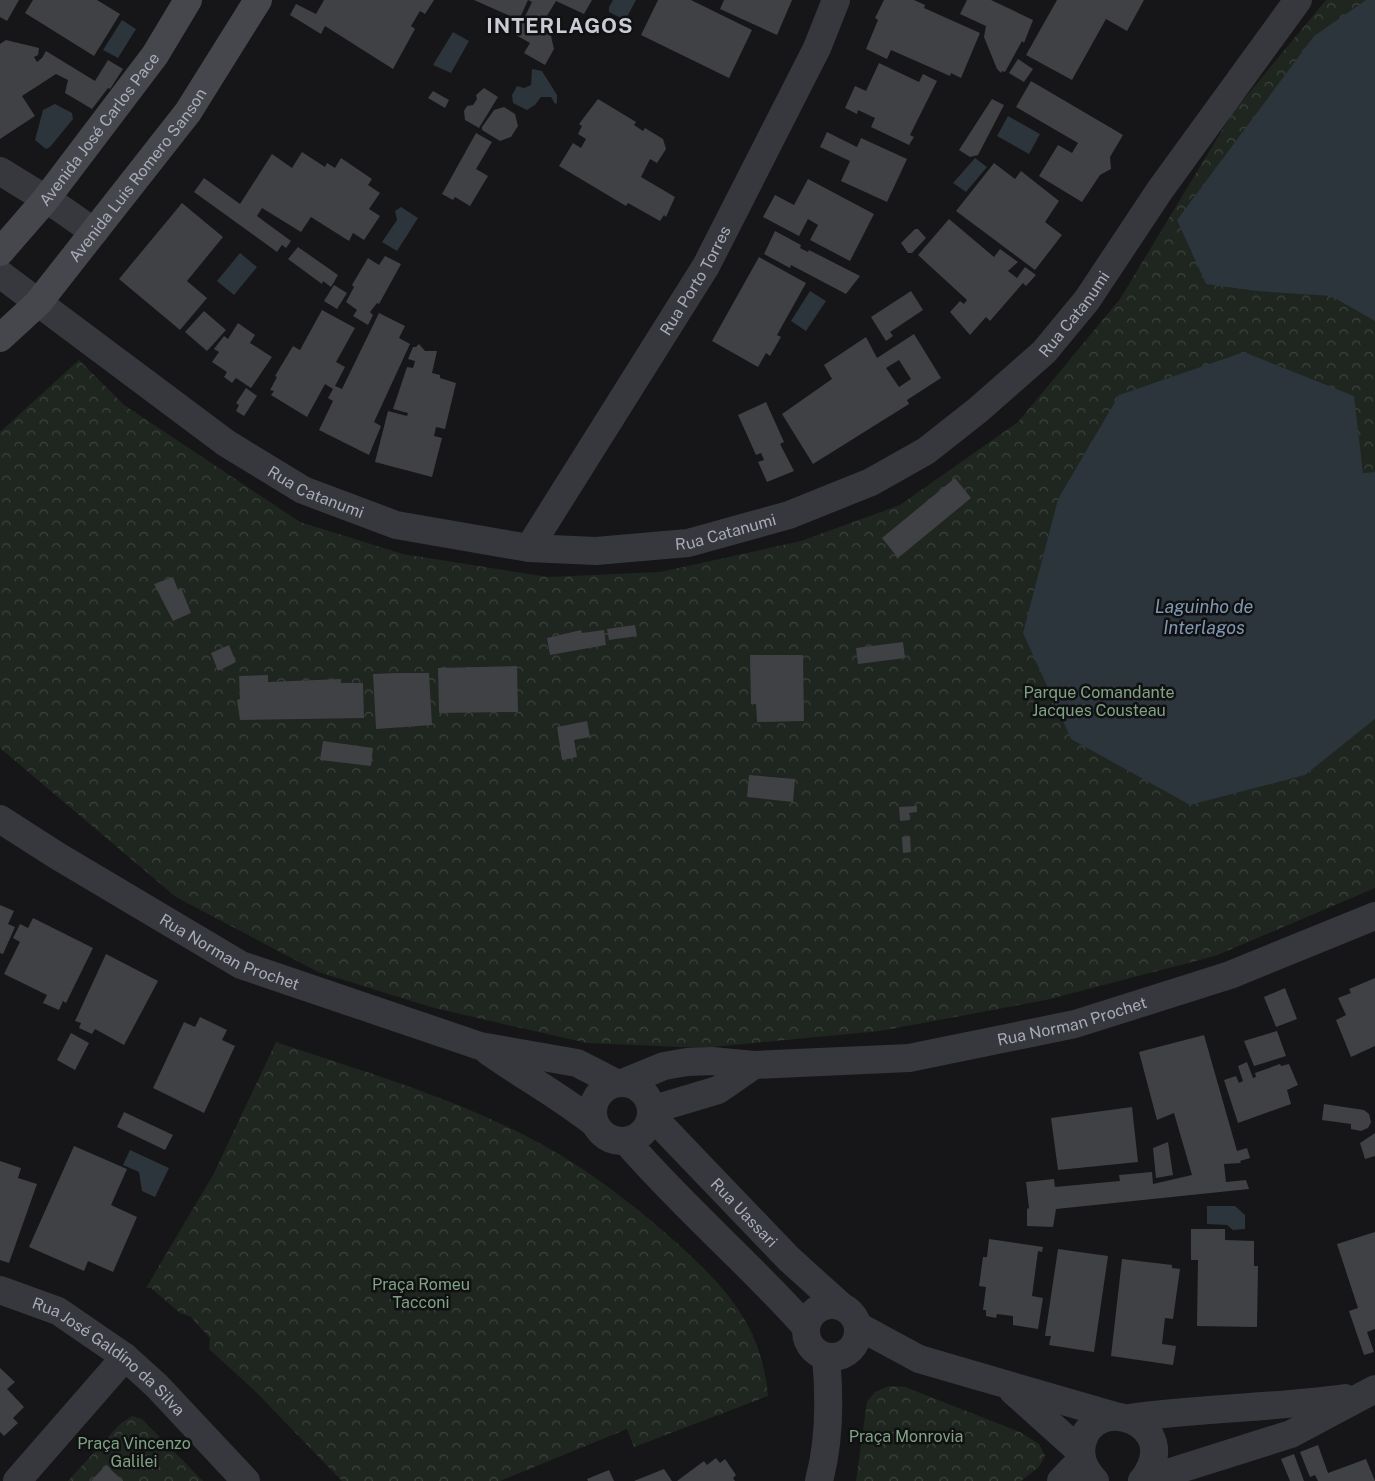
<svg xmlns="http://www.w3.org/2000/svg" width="1375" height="1481" font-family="'Public Sans',sans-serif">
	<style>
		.park { fill: url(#park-crowns) }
		.water { fill: #2c343c }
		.building { fill: #404145; fill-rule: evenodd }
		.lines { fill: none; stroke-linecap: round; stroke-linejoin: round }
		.minor { stroke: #37383d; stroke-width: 28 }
		.secondary { stroke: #45474d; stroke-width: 28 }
		.labels { text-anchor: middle; stroke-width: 5; stroke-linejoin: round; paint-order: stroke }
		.street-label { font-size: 16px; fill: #a8acb8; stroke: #111113 }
		.park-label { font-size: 16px; fill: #7fa383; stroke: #111113 }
		.water-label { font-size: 18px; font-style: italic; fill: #7f99b3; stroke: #111113 }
		.district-label { font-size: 21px; font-weight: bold; letter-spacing: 1px; fill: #c9ccd4; stroke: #111113 }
	</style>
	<defs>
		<pattern id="park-crowns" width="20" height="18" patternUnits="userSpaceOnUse" patternTransform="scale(1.25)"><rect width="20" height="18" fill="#1e261f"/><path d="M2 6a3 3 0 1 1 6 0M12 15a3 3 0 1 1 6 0" fill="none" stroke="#3c433d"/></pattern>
	</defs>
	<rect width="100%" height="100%" fill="#161618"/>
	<!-- park -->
	<path class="park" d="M1326 0H1375V888L1215 956 1046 1000 880 1031 702 1048 587 1043 434 1008 318 972 176 897 0 748V432L79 360 124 405 300 522 403 554 548 577 660 572 801 541 900 505 1018 422 1120 299 1233 112Z
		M276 1042C371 1074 470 1102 557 1153 601 1179 641 1211 678 1244 728 1290 762 1327 768 1396L634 1447 627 1429 500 1481H342L255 1391 209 1349 210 1338 191 1317 180 1313 151 1288H146L213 1175Z
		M889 1386 905 1387 1020 1432 1039 1444 1045 1456 1039 1467 1021 1481H856L867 1402 875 1392Z
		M132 1416 142 1419 203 1481H68L120 1424Z"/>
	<!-- water -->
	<path class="water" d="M613 0H636L627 17 623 19 609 12V7Z
		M1366 0H1375V321L1331 296 1256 291 1206 284 1177 220 1314 36Z
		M122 20 136 29 118 58 103 50Z
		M453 32 469 41 451 73 433 65Z
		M532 69 542 71 557 95V103L555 104 551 97H541L535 105 527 110 513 103 512 95 517 86 524 88 531 85Z
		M55 104 72 113 73 119 50 147 46 149 35 140 43 110Z
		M1008 116 1040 134 1029 154 997 136Z
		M975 158 987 167 966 192 953 183Z
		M401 207 418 218 397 251 382 242 397 220 395 211Z
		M240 253 257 267 234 295 217 281Z
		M810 291 826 301 806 331 791 321Z
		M1244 352 1354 396 1363 473 1375 472V719L1305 775 1190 805 1071 739 1023 633 1058 499 1119 395Z
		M130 1150 169 1168 155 1197 142 1191 139 1172 123 1165Z
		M1207 1206H1235L1245 1215V1229L1233 1230 1227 1225 1207 1224Z"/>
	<!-- building -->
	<path class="building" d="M0 0H19L7 21 0 17Z
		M33 0H97L120 14 94 56 25 13Z
		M324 0H434L425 14 420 11 411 26 415 29 393 69 325 26 321 34 290 15 296 4 316 14Z
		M474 0H592L584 14 556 1 539 29 551 36 554 49 545 65 524 53 530 43 516 35 532 2 528 0 519 20Z
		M658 0H691L752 30 729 78 641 35Z
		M724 0H792L777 35 720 9Z
		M884 0H914L925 5 924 8 980 33 961 78 951 73 950 76 891 50 887 59 866 49 878 20 875 18Z
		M967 0H991L1033 20 1024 43 1022 41 1005 72 1002 71 1001 73 997 69 984 37 986 26 960 14Z
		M1057 0H1144L1127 31 1106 19 1072 80 1026 55Z
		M6 40 39 48 38 55 34 57 37 62 42 58 46 51 95 81 108 60 123 69 110 89 108 88 92 109 65 93 68 80 56 74 22 96 35 116 0 139V44Z
		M1018 59 1033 69 1024 82 1009 73Z
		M879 63 919 82 923 74 937 81 910 135 914 137 909 145 871 127 875 118 858 110 857 114 845 108 855 86 866 91Z
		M1031 81 1123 135 1110 157 1111 169 1100 175 1082 202 1039 176 1058 145 1072 153 1078 143 1016 107Z
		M484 88 498 97 479 128 465 120 464 111 467 106 473 105 477 99 476 95Z
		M433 91 449 100 445 108 428 98Z
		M598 99 636 122 634 125 643 131 645 128 663 139 666 149 657 163 650 159 641 177 675 197 666 217 664 215 660 221 628 203 626 206 559 166 573 143 581 148 586 139 578 134 582 126 579 124Z
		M992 99 1004 105 978 155 970 157 959 150Z
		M504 107 515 114 518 126 511 137 500 141 482 130V127L494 110Z
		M827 132 857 147 861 138 907 159 887 202 841 181 850 161 820 147Z
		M476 133 492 142 476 169 488 176 470 206 455 197 453 200 442 194Z
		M302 152 325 167 327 163 335 168 341 158 372 179 368 185 380 193 369 209 380 216 364 240 353 233 349 241 311 217 301 232 262 208 257 216 291 241 286 248 282 245 277 252 194 192 204 178 240 204 272 154 292 168Z
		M994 163 1015 179 1021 171 1059 201 1045 222 1062 235 1035 270 956 211Z
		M808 179 874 214 850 261 810 240 818 225 808 219 799 236 763 217 775 195 794 205Z
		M182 203 223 237 187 281 207 298 180 330 119 279Z
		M949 219 994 257 1000 249 1018 262 1008 271 1017 278 1025 267 1036 275 1026 286 1023 283 990 321 986 317 970 335 950 312 960 301 964 304 967 300 918 255Z
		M915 229H918L926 238 912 253H908L901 243Z
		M775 231 801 245 800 248 808 252 809 250 860 276 846 294 791 265 790 268 764 254Z
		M298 247 338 275 331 287 323 281 322 284 288 259Z
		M385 256 401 264 379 304 377 303 370 312 373 315 368 325 353 316 357 310 346 302 354 287 352 285 368 258 379 265Z
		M759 257 806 283 777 335 781 337 770 356 766 353 758 367 712 341Z
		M334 285 347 293 337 309 324 301Z
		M911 291 923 310 890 332 893 336 886 341 871 317Z
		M322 310 355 328 336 362 345 367 335 386 342 389 379 313 405 326 399 338 410 344 374 422 381 426 369 455 319 430 333 401 328 398 333 389 325 384 307 417 271 395 274 391 270 390 277 377 275 376 293 346 300 350Z
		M204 311 226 330 207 351 185 332Z
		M238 323 255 335 250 343 272 357 251 388 236 378 232 383 224 377 227 372 212 362 219 352 214 349 224 336 228 339Z
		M914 334 941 378 907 400 909 404 813 464 782 414 832 379 824 365 866 337 877 358ZM899 360 911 379 899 387 886 368Z
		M419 344 425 351H437L432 373 440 375V378L456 383 445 429 436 427 434 436 442 438 432 477 375 462 388 411 407 416 408 413 393 409 407 367 413 368 415 361 408 359 413 347H416Z
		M246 388 257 396 244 416 236 411 239 405 236 403Z
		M766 402 784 442 780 444 794 471 767 482 758 462 764 460 761 453 756 455 738 415Z
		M955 478 971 498 898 558 882 538Z
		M173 577 178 590 181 588 191 613 173 621 154 584Z
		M635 625 637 636 609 640 607 629Z
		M581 630 582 633 604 630 606 645 550 655 547 638Z
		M903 642 905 658 858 664 856 648Z
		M229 645 236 662 218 671 211 653Z
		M750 655H803L804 721 757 722 756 704H751Z
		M517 666 518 712 439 713 438 668Z
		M396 673H429L432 725 376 729 373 674Z
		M268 675V682L341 679V683H363L364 718 240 720 237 700 240 699 239 676Z
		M587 721 590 737 574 740 577 757 562 760 557 727Z
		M323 741 373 748 371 766 320 760Z
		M749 775 795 779 793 802 747 797Z
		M917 806V812L909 813 910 820 900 821 899 807Z
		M910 836 911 852 903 853 902 837Z
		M0 905 14 911 8 924 15 927 3 954 0 953Z
		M33 918 93 948 66 1003 63 1001 59 1010 43 1003 47 995 4 974 20 942 13 938 20 924 28 928Z
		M106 954 158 981 124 1045 95 1029 92 1034 79 1028 81 1023 75 1021Z
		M1375 978V1046L1351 1057 1336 1020 1346 1015 1338 998 1351 993 1349 989Z
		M1285 988 1297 1019 1276 1027 1264 997Z
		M200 1017 227 1030 222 1040 235 1046 204 1113 153 1088 184 1022 195 1027Z
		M1277 1031 1286 1056 1254 1066 1244 1041Z
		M71 1033 89 1043 75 1070 57 1060Z
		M1204 1035 1237 1151 1247 1148 1250 1158 1240 1161 1241 1163 1224 1164 1226 1182 1246 1180 1249 1189 1056 1209 1053 1227 1027 1226V1209L1029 1208 1026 1182 1054 1179 1055 1187 1120 1181 1119 1175 1152 1172 1153 1184 1192 1175 1174 1113 1157 1120 1139 1052Z
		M1247 1062 1253 1078 1256 1077 1255 1073 1280 1064 1281 1066 1289 1064 1298 1085 1287 1090 1291 1104 1238 1123 1224 1080 1236 1076 1239 1083 1243 1081 1238 1066Z
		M1324 1104 1364 1110 1369 1114 1371 1122 1368 1128 1361 1131 1351 1129V1124L1322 1120Z
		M1132 1107 1138 1162 1058 1170 1051 1118Z
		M124 1112 173 1135 165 1150 117 1127Z
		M1375 1133V1156L1365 1159 1360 1143Z
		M1168 1142 1173 1175 1156 1178 1153 1148Z
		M74 1146 127 1169 111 1205 137 1217 113 1272 88 1261 84 1271 29 1247Z
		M0 1161 21 1168 18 1178 37 1184 9 1263 0 1260Z
		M1191 1229H1225V1240L1254 1241V1266H1258L1257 1327 1197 1326 1198 1260H1191Z
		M1375 1232V1329L1367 1332 1374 1352 1364 1355 1349 1311 1358 1308 1337 1244Z
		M989 1239 1043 1247 1042 1252 1038 1251 1032 1296 1043 1298 1038 1329 1013 1325V1316L997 1314 996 1318 986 1316V1310H983L986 1287 979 1286 983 1257H987Z
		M1058 1249 1108 1256 1094 1352 1049 1345 1051 1336H1045Z
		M1122 1259 1172 1265V1268L1180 1269 1173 1319 1165 1318 1162 1344 1176 1346 1173 1365 1111 1356Z
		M0 1368 15 1382 7 1389 24 1407 13 1418 18 1423 4 1436 0 1432Z
		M1318 1445 1328 1473 1366 1459 1375 1481H1318L1315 1475 1310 1477 1300 1452Z
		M1294 1454 1304 1481H1290L1281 1459Z
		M716 1458 720 1463 725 1459 736 1475 733 1478 735 1481H677L704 1461 707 1465Z
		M106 1465 123 1481H91Z
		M664 1469 672 1481H634Z
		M609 1470 614 1481H588L587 1479Z"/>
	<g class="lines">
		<!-- minor -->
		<g class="minor">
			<path d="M0 171 60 208 94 232"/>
			<path id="s1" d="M0 274 226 443 303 490 396 525 529 548 596 551 688 543 789 515 871 482 926 451 978 410 1044 352 1087 300 1160 190 1298 0"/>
			<path id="s2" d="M529 548 706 266 817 48 836 0"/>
			<path id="s3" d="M0 819 56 855 241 965 480 1046 577 1063 616 1083"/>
			<path d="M488 1051C523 1076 560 1096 594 1123"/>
			<path id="s4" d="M625 1082 664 1066 687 1062 712 1061 754 1065 909 1058 1075 1024 1230 975 1375 916"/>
			<circle cx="622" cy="1112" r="29"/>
			<path d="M651 1110 718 1090 754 1065"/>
			<path id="s5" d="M651 1115 789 1259 840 1305"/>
			<path d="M626 1141C682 1206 748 1262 805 1326"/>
			<path id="s6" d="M0 1290 58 1311 125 1357 157 1386 246 1481"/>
			<circle cx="832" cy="1331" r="26"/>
			<path d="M858 1326 919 1359 1115 1416"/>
			<path d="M1013 1391 1081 1452"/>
			<path d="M1129 1418C1201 1408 1273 1408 1345 1398"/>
			<path d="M17 1481 125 1357"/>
			<path d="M819 1481C830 1440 830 1399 826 1357"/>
			<path d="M1061 1481 1082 1459"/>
			<path d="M1095 1481C1085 1470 1079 1459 1082 1444 1093 1390 1187 1424 1142 1481"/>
			<path d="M1142 1481 1291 1434 1375 1389"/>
		</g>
		<!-- secondary -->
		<g class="secondary">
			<path id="s7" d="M0 252 46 199 155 55 188 0"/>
			<path id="s8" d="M0 338 38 303 188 112 258 0"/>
		</g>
	</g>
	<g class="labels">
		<!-- street labels -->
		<g class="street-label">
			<text dy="6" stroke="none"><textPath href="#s7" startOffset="158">Avenida José Carlos Pace</textPath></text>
			<text dy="6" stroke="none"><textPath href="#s8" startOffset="214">Avenida Luis Romero Sanson</textPath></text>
			<text dy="6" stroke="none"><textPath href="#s2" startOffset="315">Rua Porto Torres</textPath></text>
			<text dy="6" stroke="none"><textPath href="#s1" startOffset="1225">Rua Catanumi</textPath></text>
			<text dy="6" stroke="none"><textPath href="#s1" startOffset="385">Rua Catanumi</textPath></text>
			<text dy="6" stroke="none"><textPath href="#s1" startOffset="805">Rua Catanumi</textPath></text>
			<text dy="6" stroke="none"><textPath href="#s3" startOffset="266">Rua Norman Prochet</textPath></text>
			<text dy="6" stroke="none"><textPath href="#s4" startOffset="455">Rua Norman Prochet</textPath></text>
			<text dy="6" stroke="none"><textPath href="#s5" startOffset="135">Rua Uassari</textPath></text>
			<text dy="6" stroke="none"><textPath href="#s6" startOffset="129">Rua José Galdíno da Silva</textPath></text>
		</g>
		<!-- park labels -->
		<g class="park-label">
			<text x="1099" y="698">Parque Comandante<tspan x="1099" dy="18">Jacques Cousteau</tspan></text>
			<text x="421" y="1290">Praça Romeu<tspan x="421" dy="18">Tacconi</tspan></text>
			<text x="906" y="1442">Praça Monrovia</text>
			<text x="134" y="1449">Praça Vincenzo<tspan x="134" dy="18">Galilei</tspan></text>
		</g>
		<!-- water labels -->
		<g class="water-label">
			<text x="1204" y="613">Laguinho de<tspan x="1204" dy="21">Interlagos</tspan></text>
		</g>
		<!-- district labels -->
		<g class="district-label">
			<text x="560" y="33">INTERLAGOS</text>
		</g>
	</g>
</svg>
